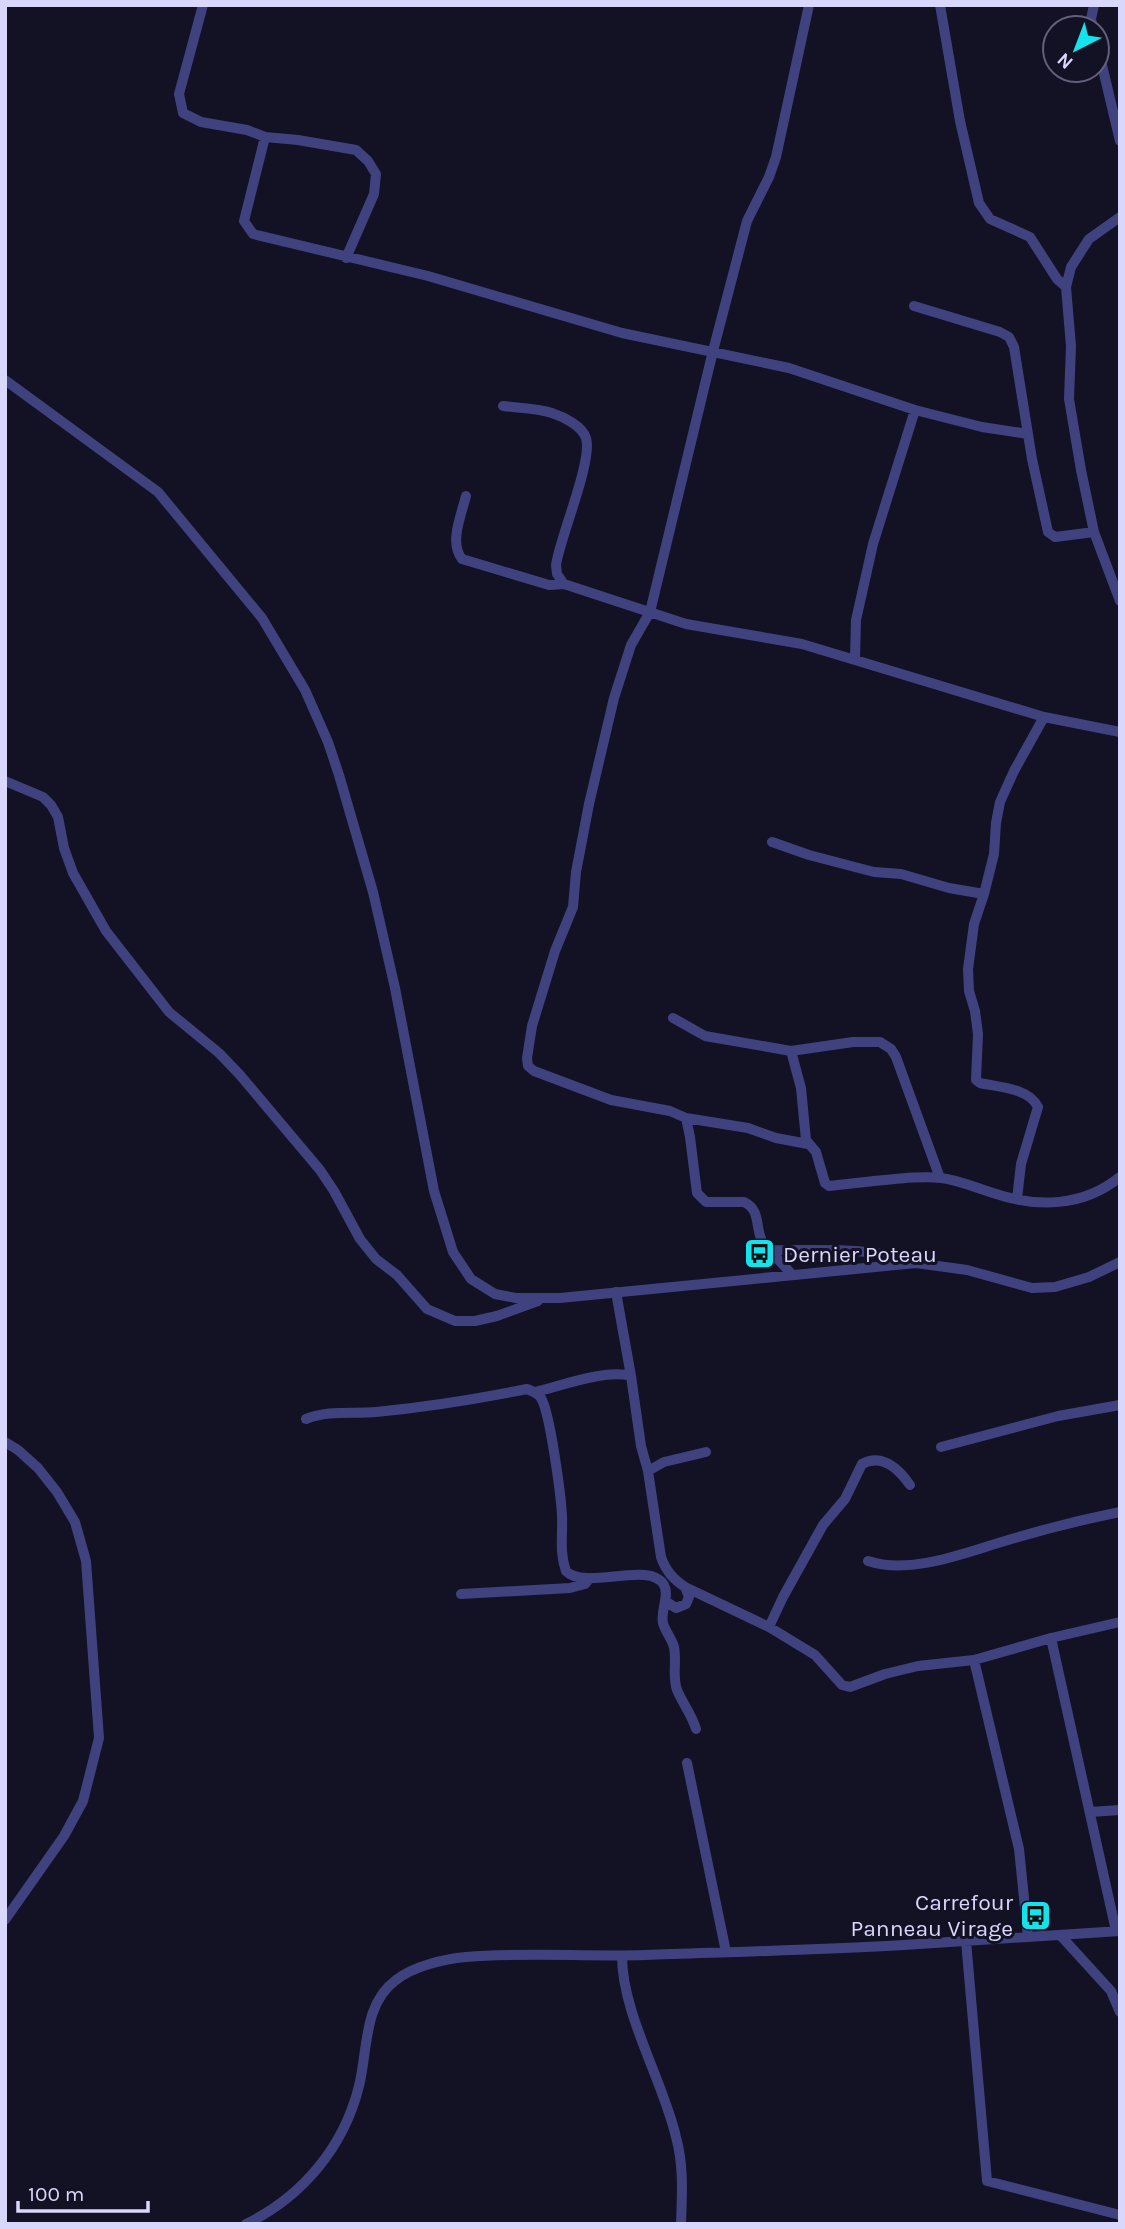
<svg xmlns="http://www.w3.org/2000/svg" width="1125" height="2229" font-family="Karla,sans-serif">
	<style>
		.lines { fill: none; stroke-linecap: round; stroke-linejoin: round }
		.minor { stroke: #40427f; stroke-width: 10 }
		.labels { text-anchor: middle; stroke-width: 6; stroke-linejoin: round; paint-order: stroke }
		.poi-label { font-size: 23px; fill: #d9d7fc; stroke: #131124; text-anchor: start }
	</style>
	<rect width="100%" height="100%" fill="#131124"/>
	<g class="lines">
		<!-- minor -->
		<path class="minor" d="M203 5 179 94 183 113 201 122 247 130 265 137 298 140 356 150 368 161 376 174 374 194 346 258
			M940 5 960 121 979 203 990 219 1030 237 1057 279 1066 287
			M1093 28 1091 19 1094 5
			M1097 44 1120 141
			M265 137 244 221 253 234 428 276 622 333 789 368 915 410 982 427 1028 434
			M1120 217 1089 239 1071 267 1066 287 1071 346 1069 399 1081 470 1094 532 1120 601
			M914 306 1000 332 1009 337 1014 347 1032 459 1048 532 1055 537 1094 532
			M5 380 158 492 262 618 305 690 328 742 339 775 373 892 395 988 434 1191 453 1252 471 1279 495 1294 516 1298H560L916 1263 967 1270 1032 1288 1055 1287 1089 1277 1120 1262
			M503 406C519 408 537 408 552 413 564 417 582 426 586 438 593 461 560 537 556 565L557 574 564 584
			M466 496C461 516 449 543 462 559L549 585 564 584 686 624 802 644 1044 717 1120 732
			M855 659 856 620 873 544 915 410
			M5 781 43 797 51 805 58 817 64 848 73 873 106 931 169 1012 219 1053 240 1075 320 1170 334 1191 360 1239 376 1259 397 1275 427 1309 455 1321H475L497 1316 538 1301
			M772 842 809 855 874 872 901 874 949 888 984 894
			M673 1018 705 1036 791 1051 853 1042H880L891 1049 896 1057 940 1178
			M791 1051 801 1088 806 1140 816 1152 825 1183 829 1186C861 1183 911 1175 941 1178 959 1180 976 1188 993 1193 1037 1208 1083 1207 1120 1177
			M686 1118 748 1128 776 1138 808 1144
			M1017 1199 1021 1164 1038 1107C1029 1088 998 1087 980 1083L976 1080 978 1034 975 1011 969 991 968 969 974 924 984 894 994 854 996 823 1000 802 1014 771 1044 717
			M769 1250C813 1251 872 1246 913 1262
			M792 1275C784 1264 768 1251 762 1241 755 1227 761 1210 744 1202H706L697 1193 690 1137 686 1118 670 1111 611 1100 534 1071 528 1066 527 1058 532 1026 555 951 573 907 576 872 589 804 614 698 631 645 650 612 713 351 747 221 769 177 776 157 809 5
			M616 1292 631 1376 641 1446 648 1471
			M535 1392C561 1386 605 1369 631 1376
			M306 1419C328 1410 352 1414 376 1412 427 1407 477 1399 527 1389 532 1391 538 1393 541 1398 550 1412 561 1496 562 1516 563 1535 559 1552 566 1571 585 1591 650 1560 664 1585 670 1596 660 1611 663 1623 665 1631 672 1639 674 1647 677 1662 672 1676 677 1690 683 1704 692 1715 696 1729
			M5 1442 18 1450 38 1468 57 1492 75 1522 86 1561 99 1738 83 1801 64 1836 5 1920
			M941 1447 1058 1416 1120 1405
			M706 1452 664 1462 648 1471 661 1557C666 1571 673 1579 685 1587L769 1627 815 1655 842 1685 850 1687 885 1674 918 1666 974 1660 1051 1638 1120 1622
			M868 1561C913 1576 971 1550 1015 1538 1049 1528 1085 1519 1120 1512
			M461 1594 570 1588 585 1584 590 1578
			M665 1601 676 1608 686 1604 689 1597 685 1587
			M769 1627 783 1597 823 1525 845 1499 862 1464C882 1453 899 1469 910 1485
			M1051 1638 1116 1931
			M974 1660 1019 1849 1028 1937
			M687 1763 726 1952
			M1090 1812 1120 1810
			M1060 1935 1111 1991 1120 2012
			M966 1941 987 2181 1120 2215
			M622 1956C622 2013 663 2081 676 2137 684 2166 682 2194 681 2224
			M246 2224C302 2197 344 2147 359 2086 368 2050 363 2004 396 1980 414 1966 444 1959 466 1957 525 1952 586 1957 645 1955 731 1952 818 1950 904 1945 976 1941 1048 1936 1120 1931"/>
	</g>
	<!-- icons -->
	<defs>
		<symbol id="bus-square" viewBox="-11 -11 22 22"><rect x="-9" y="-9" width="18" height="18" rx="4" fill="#14e3eb" stroke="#131124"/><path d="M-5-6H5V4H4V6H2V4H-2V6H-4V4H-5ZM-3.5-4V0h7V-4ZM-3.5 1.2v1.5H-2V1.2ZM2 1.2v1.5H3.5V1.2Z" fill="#111"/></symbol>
	</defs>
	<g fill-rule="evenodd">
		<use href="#bus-square" x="742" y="1236" width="35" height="35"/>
		<use href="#bus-square" x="1018" y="1898" width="35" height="35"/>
	</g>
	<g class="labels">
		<!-- poi labels -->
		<g class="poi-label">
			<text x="783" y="1262">Dernier Poteau</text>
			<text x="1013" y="1910" text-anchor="end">Carrefour<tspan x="1013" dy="26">Panneau Virage</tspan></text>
		</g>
	</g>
	<!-- border -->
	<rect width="1125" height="2229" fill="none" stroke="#d9d7fc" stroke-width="14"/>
	<!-- north arrow -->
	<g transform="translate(1076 49) rotate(222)"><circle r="33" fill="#131124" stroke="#62607a" stroke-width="2"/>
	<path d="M0-5L12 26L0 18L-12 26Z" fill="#14e3eb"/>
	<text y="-10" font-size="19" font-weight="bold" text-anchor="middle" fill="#d9d7fc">N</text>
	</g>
	<!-- scale -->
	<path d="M18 2201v10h130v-10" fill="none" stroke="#d9d7fc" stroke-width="3.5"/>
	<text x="28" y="2201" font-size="21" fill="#d9d7fc" stroke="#131124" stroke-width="5" paint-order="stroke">100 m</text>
</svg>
